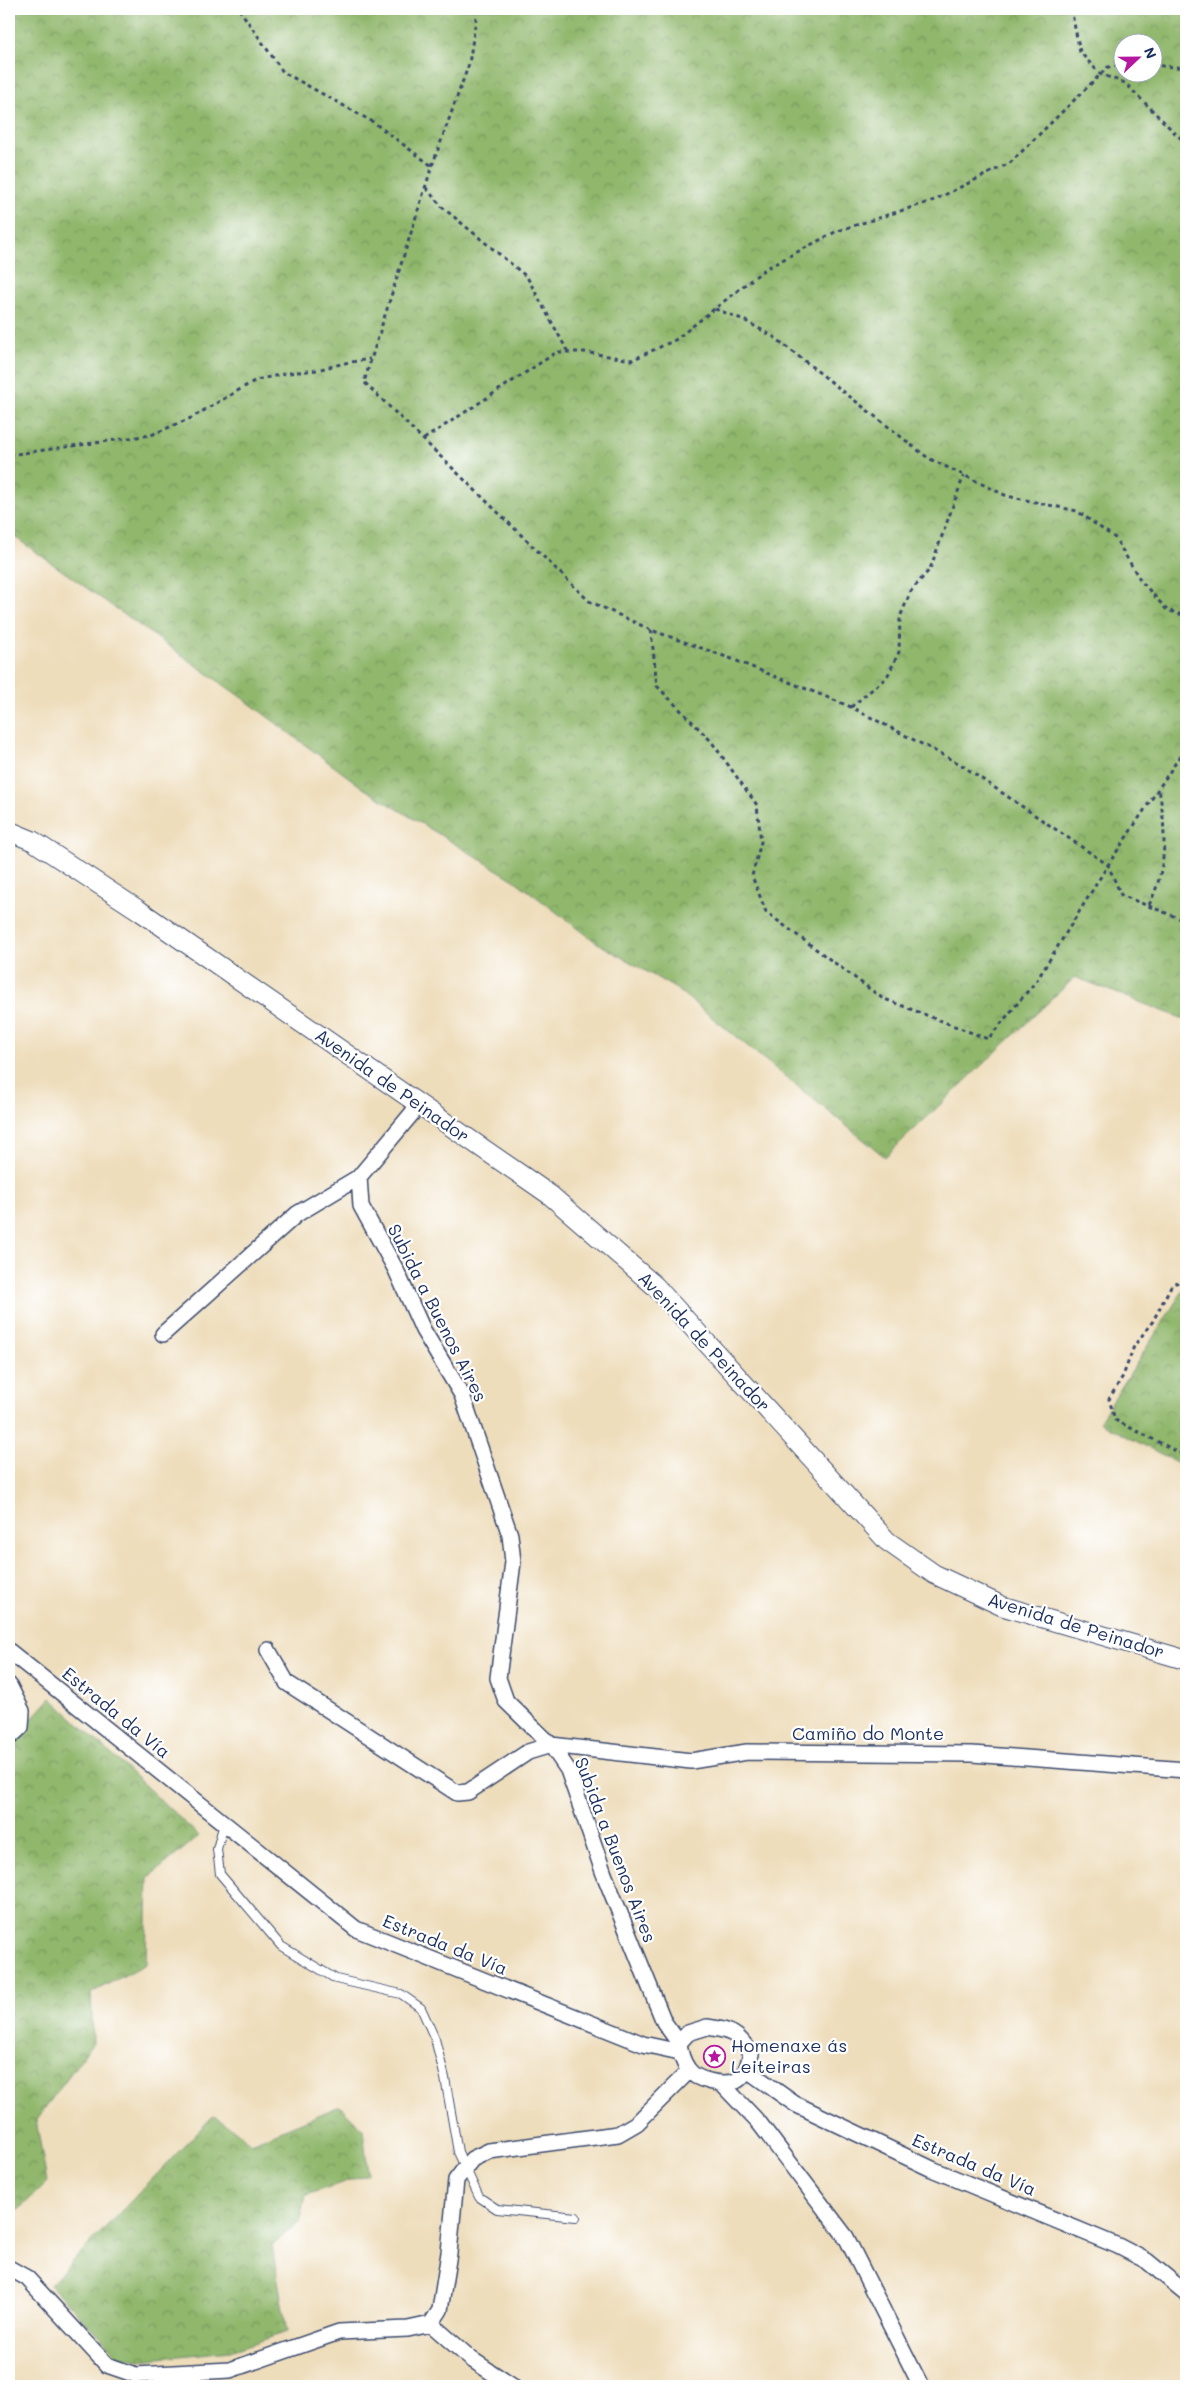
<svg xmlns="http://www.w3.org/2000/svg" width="1195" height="2395" font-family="Mali,sans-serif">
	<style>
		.forest { fill: url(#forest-crowns); stroke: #567365; fill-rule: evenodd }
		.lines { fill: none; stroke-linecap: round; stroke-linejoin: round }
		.service-casing { stroke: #3b496c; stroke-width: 10 }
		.minor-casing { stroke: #3b496c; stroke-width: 18 }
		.tertiary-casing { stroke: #3b496c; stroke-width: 21 }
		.path { stroke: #3b496c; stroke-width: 3; stroke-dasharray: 4 4; stroke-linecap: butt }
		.service { stroke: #fff; stroke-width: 8 }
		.minor { stroke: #fff; stroke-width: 15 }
		.tertiary { stroke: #fff; stroke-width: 19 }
		.labels { text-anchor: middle; stroke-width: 4.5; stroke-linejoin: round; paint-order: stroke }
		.street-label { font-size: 18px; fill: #1b2f5e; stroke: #fff }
		.poi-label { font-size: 18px; fill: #1b2f5e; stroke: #fff; text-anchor: start }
	</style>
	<defs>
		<pattern id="forest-crowns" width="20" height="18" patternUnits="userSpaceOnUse" patternTransform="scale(1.25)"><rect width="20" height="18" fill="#90b76c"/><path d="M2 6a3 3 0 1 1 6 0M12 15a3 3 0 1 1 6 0" fill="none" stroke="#75955c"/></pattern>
	</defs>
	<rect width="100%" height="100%" fill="#fff"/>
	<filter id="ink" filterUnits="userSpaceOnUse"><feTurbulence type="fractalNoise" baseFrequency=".02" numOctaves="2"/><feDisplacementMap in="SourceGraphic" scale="10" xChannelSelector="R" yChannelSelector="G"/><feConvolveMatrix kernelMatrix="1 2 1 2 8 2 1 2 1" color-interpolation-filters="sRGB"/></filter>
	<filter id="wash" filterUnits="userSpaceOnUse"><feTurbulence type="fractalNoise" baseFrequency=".0096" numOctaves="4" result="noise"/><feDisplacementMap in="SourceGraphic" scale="20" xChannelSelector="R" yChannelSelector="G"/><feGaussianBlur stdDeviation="1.12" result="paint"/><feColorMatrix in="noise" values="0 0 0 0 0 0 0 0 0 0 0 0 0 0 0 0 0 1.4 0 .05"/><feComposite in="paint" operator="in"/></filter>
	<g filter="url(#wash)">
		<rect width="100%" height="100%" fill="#edb"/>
		<!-- forest -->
		<path class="forest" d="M9 9H1186V1020L1075 977 885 1157 678 990 596 942 514 880 363 788 245 700 9 533ZM1122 42H1152V72H1122Z
			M1186 1286V1467L1099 1422Z
			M51 1698 199 1836 148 1878 146 1964 91 1993 93 2043 36 2120 47 2182 9 2219V1744Z
			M340 2106 363 2129 368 2174 306 2195 301 2220 272 2246 287 2332 230 2351 140 2360 119 2357 50 2285 214 2115 251 2143Z"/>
	</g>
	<g filter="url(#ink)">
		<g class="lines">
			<defs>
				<path id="service" d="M224 1823 217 1849 220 1874 281 1946 336 1979 401 1994 421 2008 435 2039 445 2078 458 2152 479 2197 497 2209 576 2217"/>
				<path id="minor" d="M419 1105 359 1177 361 1206 396 1270 423 1330 462 1395 510 1535 513 1562 498 1678 506 1701 551 1745 568 1770 604 1874 664 2022 679 2043
					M163 1334 297 1214 359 1177
					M268 1650 287 1683 457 1793 468 1792 528 1752 551 1745 691 1761 747 1752 972 1754 1186 1770
					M9 1651 356 1929 643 2044 680 2052
					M9 1685 22 1711 21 1727 9 1738
					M707 2027C730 2030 738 2033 751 2054 748 2064 746 2076 736 2081 723 2086 696 2081 688 2069 682 2061 680 2053 679 2043L688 2033Z
					M747 2070 795 2104 932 2169 1118 2246 1147 2261 1186 2293
					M721 2083 760 2124 846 2237 921 2386
					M9 2268 27 2278 107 2365 136 2375 230 2370 339 2332 408 2329 431 2324 440 2310 449 2253 456 2180 472 2159 489 2151 618 2134 637 2123 689 2071
					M431 2324 471 2359 512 2386"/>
				<path id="tertiary" d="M9 831 33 841 140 911 550 1195 655 1286 887 1541 934 1574 1002 1606 1186 1660"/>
			</defs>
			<!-- service casing -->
			<use href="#service" class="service-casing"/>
			<!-- minor casing -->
			<use href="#minor" class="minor-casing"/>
			<!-- tertiary casing -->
			<use href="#tertiary" class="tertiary-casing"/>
			<!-- path -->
			<path class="path" d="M239 9 283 72 373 122 432 166
				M474 9 476 19 469 64 432 166 364 382 589 601 651 630 732 659 851 707 960 764 1108 865 1121 895 1186 921
				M1071 9 1080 52 1100 74 1125 83 1178 136 1186 142
				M1152 65 1186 68
				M426 188 442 207 527 277 568 352
				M715 309 742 319 774 337 928 458 1007 496 1077 511 1115 538 1141 581 1167 610 1186 616
				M424 439 557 352H584L632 360 675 340 765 269 837 231 932 201 1010 163 1108 67 1122 66
				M9 455 151 435 191 418 256 380 288 373 317 370 345 363 370 359
				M651 630 657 686 711 741 757 805 761 842 752 876 766 912 882 998 988 1039 1037 980 1108 865 1186 747
				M851 707 887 677 899 652 900 617 911 591 930 569 964 475
				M1149 905C1168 867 1166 830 1159 789
				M1186 1280 1172 1284 1153 1321 1134 1346 1123 1376 1109 1399 1115 1420 1186 1456"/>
			<!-- service -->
			<use href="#service" class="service"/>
			<!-- minor -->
			<use href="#minor" class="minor"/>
			<!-- tertiary -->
			<use href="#tertiary" class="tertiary"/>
		</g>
	</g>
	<!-- icons -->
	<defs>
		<symbol id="sight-ring" viewBox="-11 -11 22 22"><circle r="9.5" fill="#fff" stroke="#b5179e" stroke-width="1.5"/><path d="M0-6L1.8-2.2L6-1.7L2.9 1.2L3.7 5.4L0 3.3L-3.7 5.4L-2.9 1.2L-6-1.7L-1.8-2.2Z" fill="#b5179e"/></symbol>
	</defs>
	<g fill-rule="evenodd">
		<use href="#sight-ring" x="702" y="2044" width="25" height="25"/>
	</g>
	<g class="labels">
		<!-- street labels -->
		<g class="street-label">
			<text transform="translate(392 1086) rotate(35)" y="6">Avenida de Peinador</text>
			<text transform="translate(437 1313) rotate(63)" y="6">Subida a Buenos Aires</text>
			<text transform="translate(704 1342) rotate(47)" y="6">Avenida de Peinador</text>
			<text transform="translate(1076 1626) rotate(17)" y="6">Avenida de Peinador</text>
			<text transform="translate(116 1713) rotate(39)" y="6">Estrada da Vía</text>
			<text x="868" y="1740">Camiño do Monte</text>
			<text transform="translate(615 1850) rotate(69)" y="6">Subida a Buenos Aires</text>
			<text transform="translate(445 1945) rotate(22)" y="6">Estrada da Vía</text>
			<text transform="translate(974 2165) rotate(23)" y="6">Estrada da Vía</text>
		</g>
		<!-- poi labels -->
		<g class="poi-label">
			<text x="731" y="2052">Homenaxe ás<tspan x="731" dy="21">Leiteiras</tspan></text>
		</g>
	</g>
	<!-- margin -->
	<rect width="1195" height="2395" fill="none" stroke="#fff" stroke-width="30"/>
	<!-- north arrow -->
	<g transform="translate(1138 58) rotate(68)"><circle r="24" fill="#ffffff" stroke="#a4acbf"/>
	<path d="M0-4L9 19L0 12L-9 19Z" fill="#b5179e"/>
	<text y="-8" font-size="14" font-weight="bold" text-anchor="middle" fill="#1b2f5e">N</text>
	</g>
</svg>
